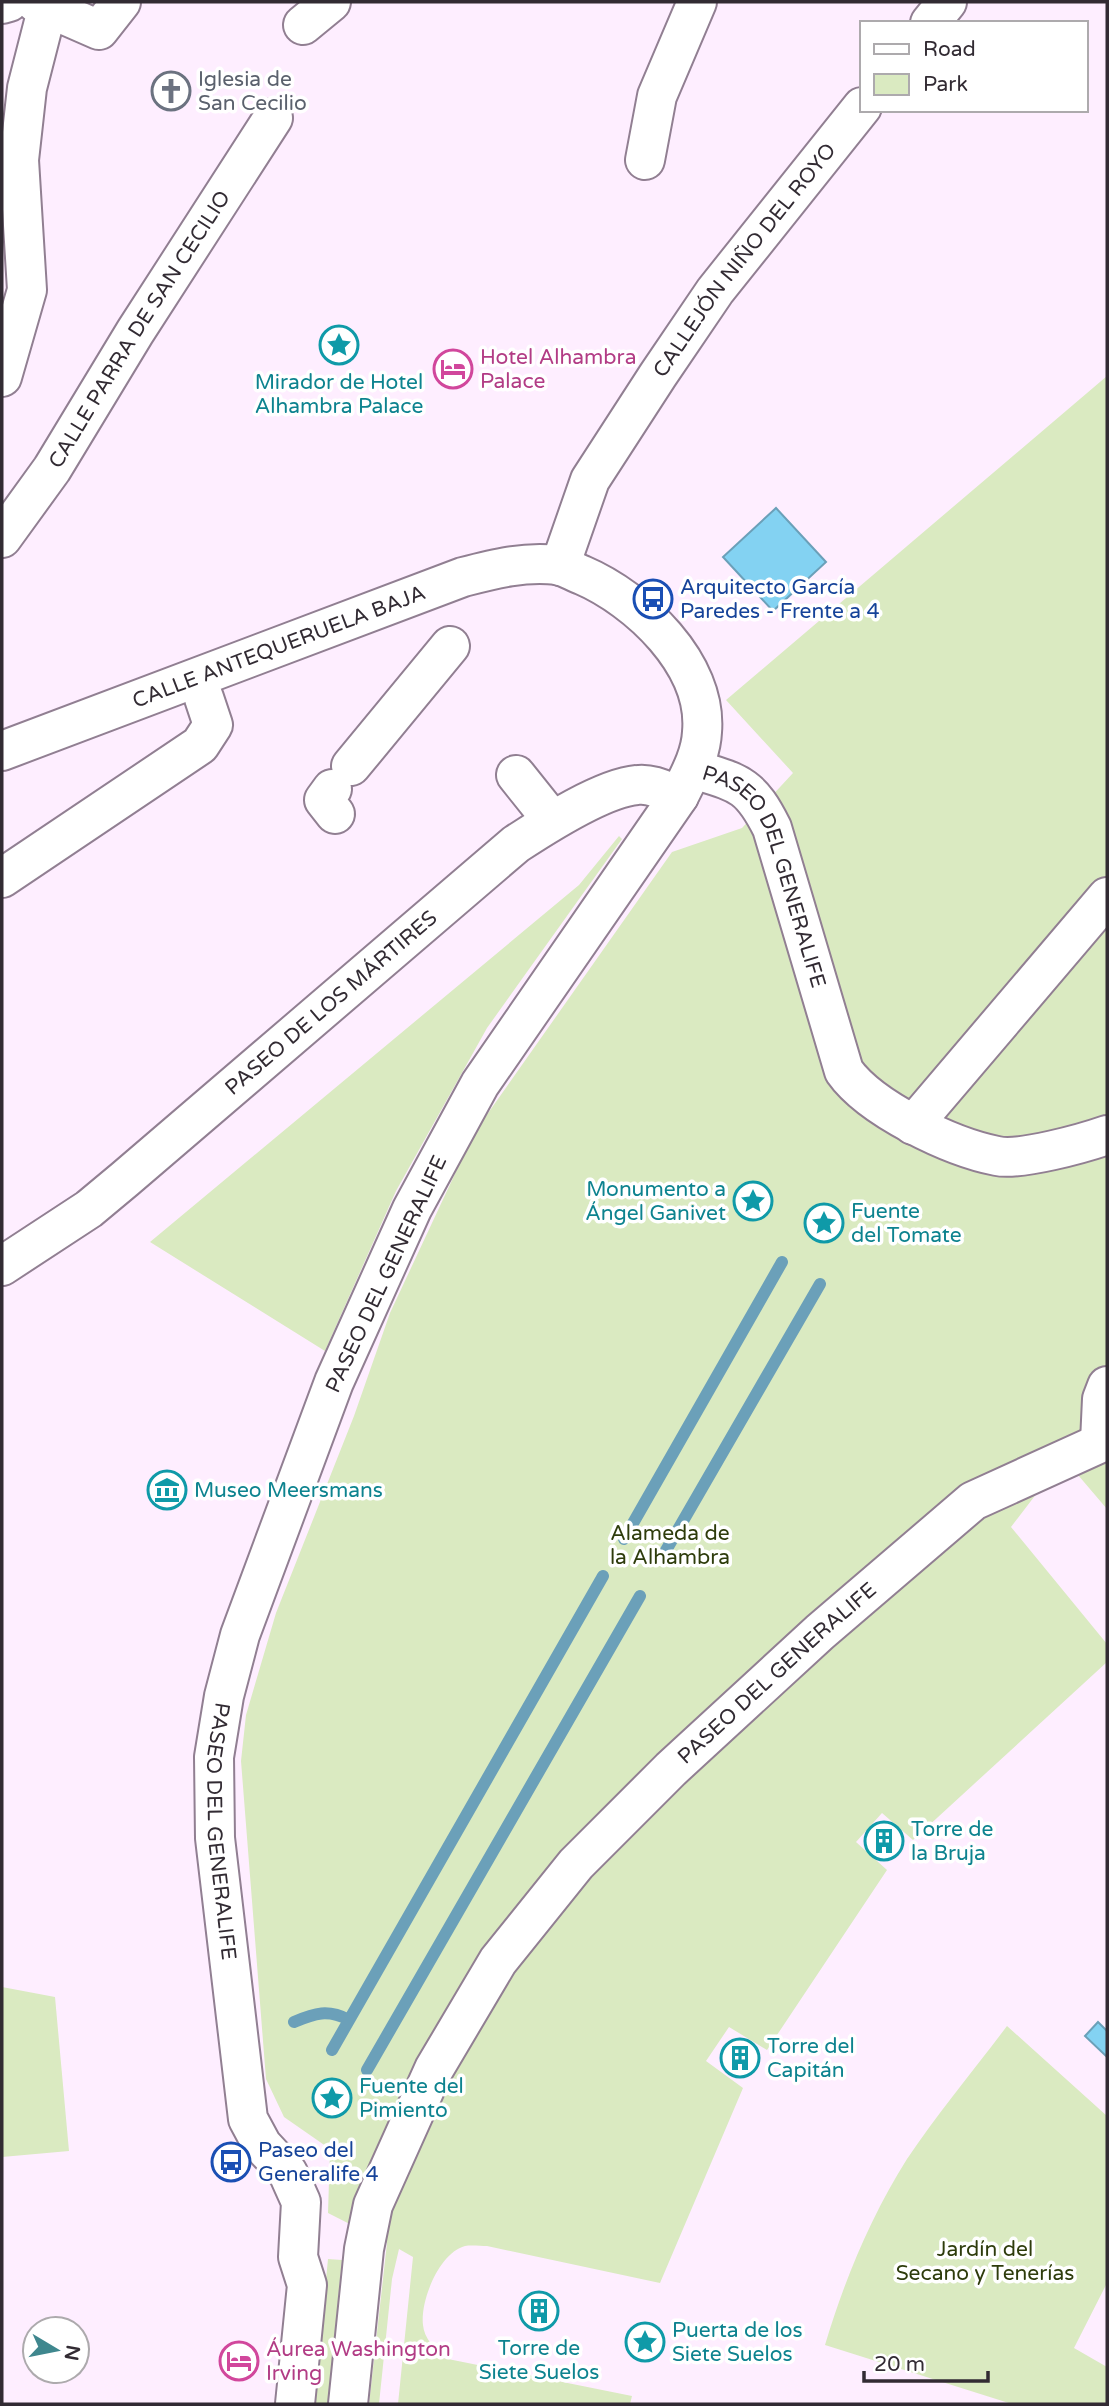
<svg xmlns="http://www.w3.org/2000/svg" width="1109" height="2406" font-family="'Varela Round',sans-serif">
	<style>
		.green { fill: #daeac1 }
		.water { fill: #83d2f2; stroke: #6ba0b9; stroke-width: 2 }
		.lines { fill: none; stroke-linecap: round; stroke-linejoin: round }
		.stream { stroke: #6ba0b9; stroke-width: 12 }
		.minor-casing { stroke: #917f92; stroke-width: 42 }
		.minor { stroke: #fff; stroke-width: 38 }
		.labels { text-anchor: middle; stroke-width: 7; stroke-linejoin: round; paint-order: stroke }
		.worship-label { font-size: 21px; fill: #5b616d; stroke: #fff; text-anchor: start }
		.street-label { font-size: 21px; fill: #322b33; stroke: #fff }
		.hotel-label { font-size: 21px; fill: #b23c85; stroke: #fff; text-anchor: start }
		.culture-label { font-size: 21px; fill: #0d838f; stroke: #fff; text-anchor: start }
		.transit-label { font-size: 21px; fill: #164399; stroke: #fff; text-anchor: start }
		.park-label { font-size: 21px; fill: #2e3c0c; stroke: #fff }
	</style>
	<rect width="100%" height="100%" fill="#feeeff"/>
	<!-- green -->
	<path class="green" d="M1107 376V1509L1078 1475 1037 1493 1011 1527 1107 1644V1662L913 1840 882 1813 856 1842 887 1870 767 2050 729 2027 706 2061 743 2088 660 2283 487 2246C481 2246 471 2245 465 2246 439 2253 420 2301 423 2325 424 2338 435 2349 443 2358L632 2396 630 2404H398L413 2257 399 2249 392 2279 379 2404H369L387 2243 328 2213 330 2149 284 2117 266 2079 241 1761 246 1715 276 1613 354 1416 390 1313 474 1133 672 852 742 828 793 773 726 700Z
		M619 836 622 839 487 1028 396 1191 325 1351 150 1242 579 885Z
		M2 1987 55 1997 69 2151 2 2157Z
		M1007 2026 1107 2116V2283L1074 2348 1107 2367V2404H1012L825 2345C844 2281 871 2216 907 2159 938 2113 974 2070 1007 2026Z
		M328 2259 342 2260 328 2404H314Z"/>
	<!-- water -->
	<path class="water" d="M776 508 826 562 773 611 723 557Z
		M1098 2022 1107 2031V2057L1085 2036Z"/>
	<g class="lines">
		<!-- stream -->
		<path class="stream" d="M624 1539 782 1262
			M661 1559 820 1284
			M294 2022C315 2013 328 2009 349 2020
			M332 2050 603 1576
			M367 2070 640 1596"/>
		<defs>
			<g id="minor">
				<path d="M35 2 99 30 121 2"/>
				<path d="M2 4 9 2"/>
				<path d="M930 23 947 2"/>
				<path d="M303 25 331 2"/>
				<path d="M645 160 657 96 697 2"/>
				<path d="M2 377 27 290 19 160 27 88 49 2"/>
				<path id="s1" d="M2 538 52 469 135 332 273 118"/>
				<path id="s2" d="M560 566 590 480 658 375 715 291 862 107"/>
				<path id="s3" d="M2 751 463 577C494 569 525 561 557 565 566 567 574 572 582 575 638 599 708 664 702 732 701 755 689 776 679 796L480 1084 412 1209 334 1382 240 1635 224 1696 214 1757 215 1838 248 2119 262 2145 288 2173 301 2202 298 2257 307 2285 295 2404"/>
				<path d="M351 766 450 646"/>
				<path id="s4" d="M693 769C739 783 750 784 772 828L844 1071C871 1109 951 1147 997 1156 1020 1161 1084 1143 1107 1135"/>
				<path d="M516 775 552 820"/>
				<path d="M332 789 324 800 335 814"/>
				<path d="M2 878 200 745 213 725 204 698"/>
				<path d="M913 1125 1107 897"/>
				<path id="s5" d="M2 1266 89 1209 125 1179 516 844C545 825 603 788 637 785 652 783 666 791 679 796"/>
				<path d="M1100 1442 1102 1399 1107 1386"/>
				<path id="s6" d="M348 2404 364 2249 373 2205 434 2069 498 1961 576 1864 671 1769 820 1632 973 1501 1107 1440"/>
			</g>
		</defs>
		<!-- minor casing -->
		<use href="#minor" class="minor-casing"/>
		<!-- minor -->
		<use href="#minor" class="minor"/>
	</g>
	<!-- icons -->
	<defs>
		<symbol id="church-ring" viewBox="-11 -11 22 22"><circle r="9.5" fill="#fff" stroke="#6b7280" stroke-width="1.5"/><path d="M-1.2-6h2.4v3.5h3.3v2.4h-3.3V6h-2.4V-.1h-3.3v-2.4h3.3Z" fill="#6b7280"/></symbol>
		<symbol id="sight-ring" viewBox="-11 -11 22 22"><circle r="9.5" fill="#fff" stroke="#0f9aa8" stroke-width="1.5"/><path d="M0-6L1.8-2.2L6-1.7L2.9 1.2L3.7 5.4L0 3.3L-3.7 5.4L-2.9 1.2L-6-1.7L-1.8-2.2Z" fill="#0f9aa8"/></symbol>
		<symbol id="hotel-ring" viewBox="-11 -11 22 22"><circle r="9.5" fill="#fff" stroke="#d1479c" stroke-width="1.5"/><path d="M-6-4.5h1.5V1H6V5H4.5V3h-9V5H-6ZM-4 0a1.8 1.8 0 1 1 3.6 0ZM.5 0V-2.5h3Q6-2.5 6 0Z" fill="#d1479c"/></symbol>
		<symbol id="bus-ring" viewBox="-11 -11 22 22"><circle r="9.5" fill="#fff" stroke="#1a4fb4" stroke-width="1.5"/><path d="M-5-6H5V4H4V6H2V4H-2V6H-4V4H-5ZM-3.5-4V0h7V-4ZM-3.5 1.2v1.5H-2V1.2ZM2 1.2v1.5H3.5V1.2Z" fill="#1a4fb4"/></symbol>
		<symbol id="museum-ring" viewBox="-11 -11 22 22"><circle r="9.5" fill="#fff" stroke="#0f9aa8" stroke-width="1.5"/><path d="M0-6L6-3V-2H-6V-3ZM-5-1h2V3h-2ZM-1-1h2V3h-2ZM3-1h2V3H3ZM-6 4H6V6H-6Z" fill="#0f9aa8"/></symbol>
		<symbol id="building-ring" viewBox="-11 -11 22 22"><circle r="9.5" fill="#fff" stroke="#0f9aa8" stroke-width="1.5"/><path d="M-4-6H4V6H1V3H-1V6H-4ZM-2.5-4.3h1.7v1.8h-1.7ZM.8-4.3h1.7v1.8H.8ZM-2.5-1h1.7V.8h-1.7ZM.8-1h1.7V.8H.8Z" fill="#0f9aa8"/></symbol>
	</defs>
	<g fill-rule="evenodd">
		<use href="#church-ring" x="149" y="69" width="44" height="44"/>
		<use href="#sight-ring" x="317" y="323" width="44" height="44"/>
		<use href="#hotel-ring" x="431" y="347" width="44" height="44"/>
		<use href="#bus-ring" x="631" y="577" width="44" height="44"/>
		<use href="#sight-ring" x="731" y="1179" width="44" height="44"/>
		<use href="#sight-ring" x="802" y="1201" width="44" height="44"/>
		<use href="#museum-ring" x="145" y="1468" width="44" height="44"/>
		<use href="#building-ring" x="862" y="1819" width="44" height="44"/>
		<use href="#building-ring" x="718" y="2036" width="44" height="44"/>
		<use href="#sight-ring" x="310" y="2076" width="44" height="44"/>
		<use href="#bus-ring" x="209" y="2140" width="44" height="44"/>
		<use href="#building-ring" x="517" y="2289" width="44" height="44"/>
		<use href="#sight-ring" x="623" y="2320" width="44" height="44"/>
		<use href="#hotel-ring" x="217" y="2339" width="44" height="44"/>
	</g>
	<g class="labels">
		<!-- worship labels -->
		<g class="worship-label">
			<text x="198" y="86">Iglesia de<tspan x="198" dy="24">San Cecilio</tspan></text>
		</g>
		<!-- street labels -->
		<g class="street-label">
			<text dy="7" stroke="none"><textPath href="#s2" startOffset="360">CALLEJÓN NIÑO DEL ROYO</textPath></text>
			<text dy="7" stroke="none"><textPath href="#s1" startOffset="250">CALLE PARRA DE SAN CECILIO</textPath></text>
			<text dy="7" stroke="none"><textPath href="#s3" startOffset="296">CALLE ANTEQUERUELA BAJA</textPath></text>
			<text dy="7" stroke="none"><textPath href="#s4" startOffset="140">PASEO DEL GENERALIFE</textPath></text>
			<text dy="7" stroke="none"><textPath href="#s5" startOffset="422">PASEO DE LOS MÁRTIRES</textPath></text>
			<text transform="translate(386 1274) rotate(-65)" y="7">PASEO DEL GENERALIFE</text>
			<text dy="7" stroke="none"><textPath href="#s6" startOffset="877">PASEO DEL GENERALIFE</textPath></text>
			<text dy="7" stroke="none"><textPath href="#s3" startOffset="2044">PASEO DEL GENERALIFE</textPath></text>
		</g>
		<!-- hotel labels -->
		<g class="hotel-label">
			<text x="480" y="364">Hotel Alhambra<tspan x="480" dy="24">Palace</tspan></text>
			<text x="266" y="2356">Áurea Washington<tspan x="266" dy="24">Irving</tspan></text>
		</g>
		<!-- culture labels -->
		<g class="culture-label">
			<text x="339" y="389" text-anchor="middle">Mirador de Hotel<tspan x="339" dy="24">Alhambra Palace</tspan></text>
			<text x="726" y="1196" text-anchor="end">Monumento a<tspan x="726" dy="24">Ángel Ganivet</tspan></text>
			<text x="851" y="1218">Fuente<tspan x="851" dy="24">del Tomate</tspan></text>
			<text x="194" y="1497">Museo Meersmans</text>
			<text x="911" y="1836">Torre de<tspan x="911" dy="24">la Bruja</tspan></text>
			<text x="767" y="2053">Torre del<tspan x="767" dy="24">Capitán</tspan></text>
			<text x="359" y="2093">Fuente del<tspan x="359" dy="24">Pimiento</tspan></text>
			<text x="672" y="2337">Puerta de los<tspan x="672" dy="24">Siete Suelos</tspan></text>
			<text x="539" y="2355" text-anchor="middle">Torre de<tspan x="539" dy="24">Siete Suelos</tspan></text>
		</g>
		<!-- transit labels -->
		<g class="transit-label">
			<text x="680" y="594">Arquitecto García<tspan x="680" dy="24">Paredes - Frente a 4</tspan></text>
			<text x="258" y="2157">Paseo del<tspan x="258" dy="24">Generalife 4</tspan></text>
		</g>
		<!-- park labels -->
		<g class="park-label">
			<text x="670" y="1540">Alameda de<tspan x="670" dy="24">la Alhambra</tspan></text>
			<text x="985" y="2256">Jardín del<tspan x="985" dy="24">Secano y Tenerías</tspan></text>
		</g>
	</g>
	<!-- border -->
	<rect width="1109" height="2406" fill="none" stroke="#322b33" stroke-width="7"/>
	<!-- legend -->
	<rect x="860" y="21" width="228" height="91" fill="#ffffff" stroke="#adaaad" stroke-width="2"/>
	<rect x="874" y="44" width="35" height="10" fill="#ffffff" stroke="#adaaad" stroke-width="2"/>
	<text x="923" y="56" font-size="21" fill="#322b33">Road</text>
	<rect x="874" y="74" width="35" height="21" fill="#daeac1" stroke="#adaaad" stroke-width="2"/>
	<text x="923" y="91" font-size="21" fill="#322b33">Park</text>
	<!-- north arrow -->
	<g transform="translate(56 2350) rotate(100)"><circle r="33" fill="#ffffff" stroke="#adaaad" stroke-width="2"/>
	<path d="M0-5L12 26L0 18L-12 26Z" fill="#3f878e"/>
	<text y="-10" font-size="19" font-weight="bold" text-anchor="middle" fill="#322b33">N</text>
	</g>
	<!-- scale -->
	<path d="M864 2371v10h124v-10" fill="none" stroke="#322b33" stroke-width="3.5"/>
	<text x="874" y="2371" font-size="21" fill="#322b33" stroke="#ffffff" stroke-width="5" paint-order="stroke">20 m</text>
</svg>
